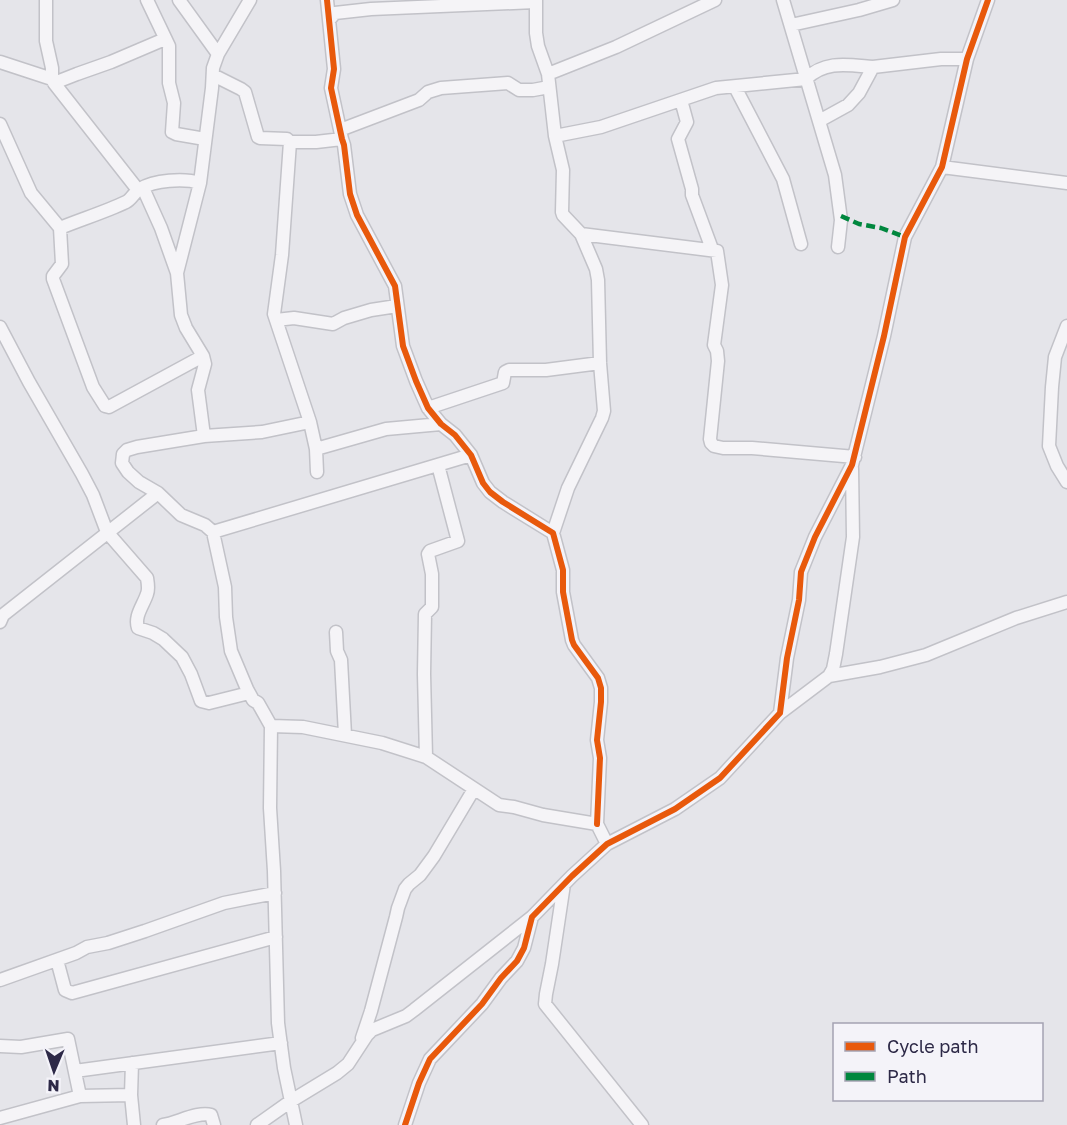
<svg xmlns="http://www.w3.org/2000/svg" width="1067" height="1125" font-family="'Golos Text',sans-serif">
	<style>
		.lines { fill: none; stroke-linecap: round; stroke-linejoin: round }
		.minor-casing { stroke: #c2c2c8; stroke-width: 15 }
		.minor { stroke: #f5f4f7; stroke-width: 12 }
		.quiet { stroke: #00873e; stroke-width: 4.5; stroke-dasharray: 9 4.5; stroke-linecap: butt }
		.cycleway-casing { stroke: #f4f3f9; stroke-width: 10 }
		.cycleway { stroke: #e8590c; stroke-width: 6 }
	</style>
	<rect width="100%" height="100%" fill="#e5e5ea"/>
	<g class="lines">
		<defs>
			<path id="minor" d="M46 0V41L52 68V79
				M147 0 169 46V83L174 103 172 132 176 134 205 139
				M179 0 218 54
				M327 0 334 69 331 88 342 139 344 145 350 194 357 215 395 286 403 346 416 381 428 408 441 424 455 435 471 455 483 483 490 492 503 502 553 533 563 570V592L572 640 574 645 598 678 601 688V702L597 740 600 758 597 824
				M536 0V33L538 46 548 74 555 136 563 170 562 212 563 215 581 234 596 269 598 280 600 363 604 411 602 418 568 488 553 533
				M783 0 835 175 841 220 838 247
				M329 20 335 13 371 9 535 2
				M791 25 859 10 893 0
				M0 62 52 79 54 83 77 74 111 62 165 39
				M548 74 616 47 715 0
				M213 75 241 89 245 92 258 137 260 138 287 139 290 142H316L342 139
				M54 83 138 190
				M735 87 783 179 801 244
				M681 100 687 122 678 139 692 189V195L712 249
				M819 121 848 105 859 93 873 67 941 59H967
				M0 124 31 193 60 228 62 264 53 276V279L93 387 105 406 109 407 203 356
				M340 130 419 100 428 92 441 88 508 83 519 90H533L549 87
				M555 136 601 127 716 88 806 79C825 60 848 65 873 67
				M290 142 282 255 274 314 310 422 316 449 317 472
				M942 167 1067 183
				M143 188 161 228 177 273
				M60 228C82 219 105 212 126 202 132 199 134 192 140 189 154 180 184 178 200 183
				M581 234 717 251 722 285 714 345 717 351 718 361 710 439 711 443 714 446 723 448H752L855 457
				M276 320 294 318 333 324 344 318 371 310 397 306
				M1067 326 1055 357 1052 387 1049 446 1057 466 1067 482
				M0 327 29 382 82 474 93 495 107 532 147 578C148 584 149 589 147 594 143 606 134 616 138 628L153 633 163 639 182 657 191 674 201 701 209 703 249 693
				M428 408 503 383 505 372 509 370H546L600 363
				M310 422 262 432 204 436 137 447 127 450 123 454 122 463 128 472 139 482 158 493 181 515 205 525 213 532 225 587 226 617 231 651 247 689 253 700 258 703 271 726 303 727 382 743 426 757 499 805 514 807 543 815 597 824 607 844
				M204 436 198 390 205 364 203 356 186 328 181 315 177 273 200 183 212 88 213 68 218 54 250 0
				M316 449 386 429 441 424
				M213 532 471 455
				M0 622 3 615 158 493
				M336 632 337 651 341 660 345 735
				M829 676 880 667 926 655 1016 618 1067 602
				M780 713 829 676 833 669 836 654 853 537 852 468
				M271 726 270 808 274 871 278 1023 284 1068 296 1125
				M426 757 424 674 425 614 432 607V574L428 554 430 551 458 541 438 465
				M564 884 552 964 546 994 545 1004 642 1125
				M57 960 65 990 72 993 276 937
				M0 980 76 953 87 947 108 943 145 931 224 903 275 893
				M362 1038 371 1011 396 917 398 908 405 889 409 884 420 875 434 856 474 789
				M0 1046 21 1047 68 1039 80 1096 0 1118
				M75 1071 281 1043
				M131 1095 134 1125
				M80 1096 131 1095 132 1063
				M163 1125C177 1123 198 1111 211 1115L214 1125
				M257 1125 291 1101 337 1073 348 1064 367 1035 372 1030 406 1016 414 1010 532 917
				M405 1125 419 1083 430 1059 482 1004 501 978 517 961 524 948 532 917 572 876 607 844 675 809 720 778 780 713 787 658 799 600 801 572 815 537 852 465 884 336 905 237 942 167 967 59 988 0"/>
		</defs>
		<!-- minor casing -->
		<use href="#minor" class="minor-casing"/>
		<!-- minor -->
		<use href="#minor" class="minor"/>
		<!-- quiet -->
		<path class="quiet" d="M841 216 859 224 881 228 905 237"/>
		<defs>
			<path id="cycleway" d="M327 0 334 69 331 88 342 139 344 145 350 194 357 215 395 286 403 346 416 381 428 408 441 424 455 435 471 455 483 483 490 492 503 502 553 533 563 570V592L572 640 574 645 598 678 601 688V702L597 740 600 758 597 824
				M405 1125 419 1083 430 1059 482 1004 501 978 517 961 524 948 532 917 572 876 607 844 675 809 720 778 780 713 787 658 799 600 801 572 815 537 852 465 884 336 905 237 942 167 967 59 988 0"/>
		</defs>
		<!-- cycleway casing -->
		<use href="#cycleway" class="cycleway-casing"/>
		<!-- cycleway -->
		<use href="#cycleway" class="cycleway"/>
	</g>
	<!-- legend -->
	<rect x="833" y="1023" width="210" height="78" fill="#f4f3f9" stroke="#a4a2b2" stroke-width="1.5"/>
	<rect x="845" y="1042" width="30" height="9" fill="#e8590c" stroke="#a4a2b2" stroke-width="1.5"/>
	<text x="887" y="1053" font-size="18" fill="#2d2947">Cycle path</text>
	<rect x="845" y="1072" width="30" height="9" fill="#00873e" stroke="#a4a2b2" stroke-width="1.5"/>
	<text x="887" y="1083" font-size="18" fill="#2d2947">Path</text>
	<!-- north arrow -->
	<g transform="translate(54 1071) rotate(182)" stroke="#f4f3f9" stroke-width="4.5" paint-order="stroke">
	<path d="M0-4.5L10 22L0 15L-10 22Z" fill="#2d2947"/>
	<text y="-9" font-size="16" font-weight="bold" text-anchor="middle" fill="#2d2947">N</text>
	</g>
</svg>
